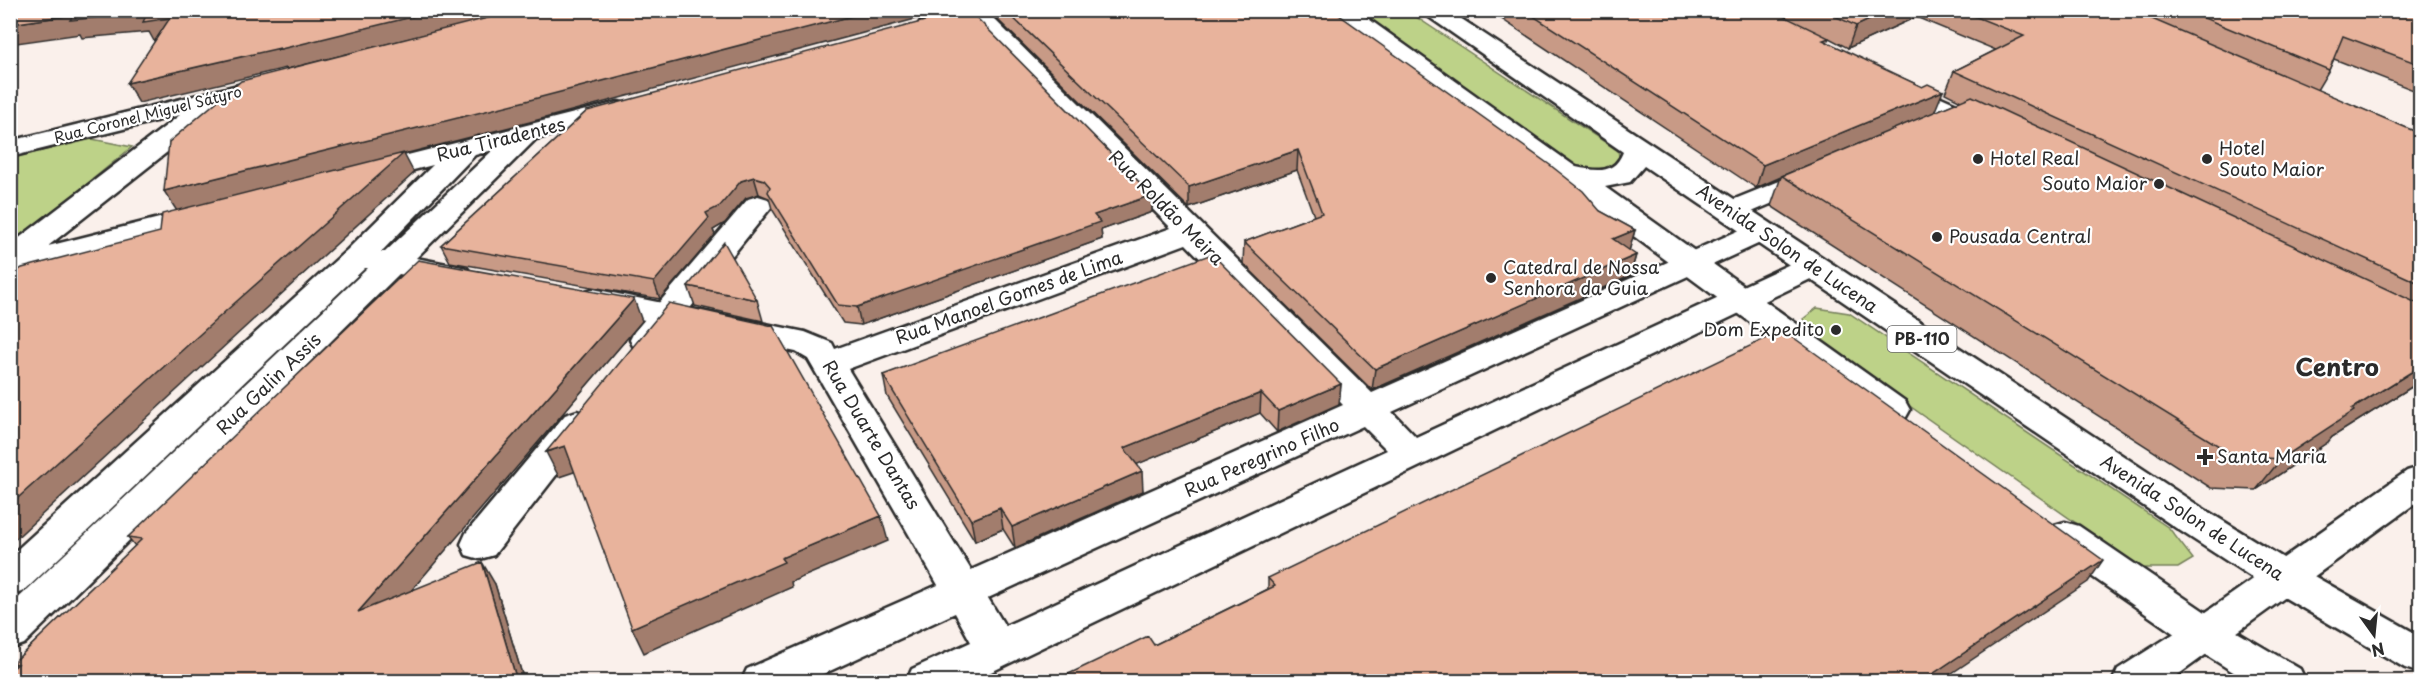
<svg xmlns="http://www.w3.org/2000/svg" width="2431" height="692" font-family="'Playpen Sans',sans-serif">
	<style>
		.green { fill: #bdd288; stroke: #747e5a; stroke-width: 1.5 }
		.lines { fill: none; stroke-linecap: round; stroke-linejoin: round }
		.pedestrian-casing { stroke: #2b2b2b; stroke-width: 5 }
		.minor-casing { stroke: #2b2b2b; stroke-width: 5 }
		.primary-casing { stroke: #2b2b2b; stroke-width: 5 }
		.pedestrian { fill: #fff; fill-rule: evenodd }
		.minor { fill: #fff; fill-rule: evenodd }
		.primary { fill: #fff; fill-rule: evenodd }
		.wall { fill: #c89a86; stroke: #2b2b2b; stroke-width: 1.5; fill-rule: evenodd }
		.shaded-wall { fill: #a27d6d; stroke: #2b2b2b; stroke-width: 1.5 }
		.building { fill: #e8b39c; stroke: #2b2b2b; stroke-width: 1.5 }
		.poi-dot { fill: #2b2b2b; stroke: #fff; stroke-width: 2 }
		.labels { text-anchor: middle; stroke-width: 4.5; stroke-linejoin: round; paint-order: stroke }
		.far-street-label { font-size: 15px; fill: #2b2b2b; stroke: #fff }
		.shield { fill: #fff; stroke: #6b6b6b; stroke-width: 1.5 }
		.shield-label { font-size: 16px; font-weight: bold; fill: #2b2b2b }
		.street-label { font-size: 18px; fill: #2b2b2b; stroke: #fff }
		.poi-label { font-size: 18px; fill: #2b2b2b; stroke: #fff; text-anchor: start }
		.district-label { font-size: 24px; font-weight: bold; fill: #2b2b2b; stroke: #fff }
	</style>
	<rect width="100%" height="100%" fill="#faf0eb"/>
	<filter id="ink" filterUnits="userSpaceOnUse"><feTurbulence type="fractalNoise" baseFrequency=".0167" numOctaves="2"/><feDisplacementMap in="SourceGraphic" scale="12" xChannelSelector="R" yChannelSelector="G"/><feConvolveMatrix kernelMatrix="1 2 1 2 8 2 1 2 1" color-interpolation-filters="sRGB"/></filter>
	<g filter="url(#ink)">
		<!-- green -->
		<path class="green" d="M1359 11H1407L1618 151 1621 165 1595 173 1561 163Z
			M92 139 132 147 11 246V158Z
			M1817 308 1849 313 2169 528 2193 559 2178 568H2140L1830 350 1803 319Z"/>
		<g class="lines">
			<defs>
				<path id="pedestrian" d="M1817 166 1827 168 1831 174 1827 180 1740 217 1730 220 1720 217 1715 211 1720 205Z
					M758 196 768 199 773 205 658 348 646 351 634 348 630 340 634 332 748 199Z
					M577 411 589 415 595 424 589 433 494 555 480 559 466 555 461 544 466 533 565 415Z"/>
				<path id="minor" d="M960 10H1003L999 15 992 17 1372 393 1749 226 1760 223 1771 226 1775 232 1771 238 1392 412 1416 437 1801 259 1812 256 1823 259 1827 266 1823 273 970 682H906L912 669 971 642 955 613 806 682H741L747 669 938 585 808 359 796 352 593 309 582 306 577 299 582 292 593 289 805 332 832 343 835 349 1171 228 971 23 929 34 920 32 917 27 920 22ZM1186 244 1343 405 971 570 848 369ZM1363 426 1387 450 1005 626 988 598Z
					M1896 77 1995 121 1998 127 1995 133 1985 135 1975 133 1887 90 1883 85 1887 80Z
					M263 79 272 82 276 87 272 92 221 105 218 112 48 246 203 207 213 210 218 216 213 222 10 274V245L180 115 10 157V141Z
					M618 102 627 104 631 110 627 116 536 139 416 258 467 268 472 275 467 282 456 285 399 274 24 644 10 649V606L368 268H365L24 591 10 596V556L347 250 433 165 366 182 356 180 352 174 356 168ZM493 150 385 252H381L475 155Z
					M2420 467V500L2168 682H2112L2118 669 2192 622 2407 471Z"/>
				<path id="primary" d="M1328 10H1356L1576 167C1597 171 1614 175 1623 152L1419 10H1448L2202 508 2298 567 2420 636V673L2405 668 2270 589 2176 528 1644 166 1630 182 1605 187 1905 401 1910 410 1905 419 1893 422 1881 419Z
					M2065 522 2079 526 2220 622 2300 669 2306 682H2249L2192 646 2051 548 2046 537 2051 526Z"/>
			</defs>
			<!-- pedestrian casing -->
			<use href="#pedestrian" class="pedestrian-casing"/>
			<!-- minor casing -->
			<use href="#minor" class="minor-casing"/>
			<!-- primary casing -->
			<use href="#primary" class="primary-casing"/>
			<!-- pedestrian -->
			<use href="#pedestrian" class="pedestrian"/>
			<!-- minor -->
			<use href="#minor" class="minor"/>
			<!-- primary -->
			<use href="#primary" class="primary"/>
		</g>
		<!-- wall -->
		<path class="wall" d="M995 10H1332L1600 211 1635 230 1629 251 1636 255 1630 276 1372 390 1243 263 1244 242 1314 216 1297 170 1189 208 996 18Z
			M1488 10H2421V93L2334 59 2329 70 2317 90 2421 134V381L2332 437 2328 442 2256 490 2211 488 1771 206 1781 177 1756 188ZM1916 17 1996 50 1954 71 1945 93 1961 101 1934 112 1827 42 1829 38 1848 48Z
			M587 111 1152 195V212L1101 230 1102 239 861 325 843 323 772 209 769 198 759 194 746 198 725 223 713 230 715 235 660 299 450 262 441 245Z
			M688 286 757 300 763 321 695 306Z
			M642 321 411 590 495 584 524 681H10L16 666 13 663 135 546 128 537Z
			M883 375 1341 384 1339 404 1277 432 1260 413 1137 464 1143 491 1015 548 1003 529 975 541 887 396Z
			M1268 578 2088 582 1154 645 1268 589Z"/>
		<!-- shaded-wall -->
		<path class="shaded-wall" d="M440 10H523L287 69 286 68 139 103 127 83Z
			M875 10H949L530 122 404 154 414 173 242 330 10 544V505L177 211 164 191Z
			M1891 10H1918L1916 17 1848 48 1856 26Z
			M148 12 170 18 181 37 154 41 149 32 82 38 80 34 10 44V24L73 15Z
			M1943 91 1934 113 1782 176 1781 177 1756 188 1763 165Z
			M1298 150 1297 170 1189 208V187Z
			M754 177 759 194 746 198 725 223 713 230 715 235 660 299 654 282 706 213 741 181Z
			M1152 195V212L1101 230 1102 239 861 325 857 307 1094 215Z
			M1635 230 1629 251 1613 239Z
			M1636 255 1630 276 1372 390 1375 369Z
			M634 299 642 321 374 634 358 612Z
			M2421 366V381L2332 437 2328 442 2256 490 2281 459 2352 409Z
			M1341 384 1339 404 1277 432 1278 411Z
			M1261 393 1260 413 1126 469 1124 448Z
			M565 446 577 471 559 477 546 452Z
			M1142 471 1143 491 1015 548 1012 527Z
			M1000 508 1003 529 975 541 971 520Z
			M881 516 888 541 791 582 792 587 644 653 632 628 781 558Z
			M2103 560 2088 582 1940 681H1922Z
			M482 562 495 584 524 681H517Z"/>
		<!-- building -->
		<path class="building" d="M10 10H440L277 50 280 48 127 83 170 18 143 22 148 12 70 20 73 15 10 24Z
			M519 10H875L522 102 164 191 169 142 241 81Z
			M966 10H969L1152 195 1094 215 1100 222 857 307 838 305 768 192 770 187 764 180 754 177 741 181 720 206 706 213 709 218 654 282 441 245 587 111Z
			M1005 10H1332L1550 165 1583 191 1600 211 1635 230 1613 239 1636 255 1375 369 1244 242 1322 213 1298 150 1189 187Z
			M1524 10H1771L1829 38 1823 40 1922 87 1928 84 1943 91 1763 165Z
			M1822 10H1891L1856 26Z
			M1959 10H2131L2421 134V284L1954 71 2024 36Z
			M2185 10H2421V65L2343 36 2329 70Z
			M1972 96 2421 305V366L2352 409 2354 411 2281 459 2235 456 1782 176Z
			M404 153 228 309 10 505V276L22 268 160 232 162 214Z
			M724 242 757 300 688 286Z
			M1212 254 1341 384 1278 411 1261 393 1124 448 1142 471 1012 527 1000 508 971 520 883 375Z
			M418 260 634 299 358 612 482 562 517 681H10V671L18 664 13 663 142 539 128 537Z
			M669 303 773 326 881 516 781 558 784 562 632 628 565 446 546 452Z
			M1783 330 2103 560 1922 681H1054L1148 636 1154 645 1275 586 1268 578Z"/>
	</g>
	<!-- markers -->
	<g class="poi-dot">
		<circle cx="1978" cy="159" r="6"/>
		<circle cx="2207" cy="159" r="6"/>
		<circle cx="2159" cy="184" r="6"/>
		<circle cx="1937" cy="237" r="6"/>
		<circle cx="1491" cy="278" r="6"/>
		<circle cx="1836" cy="330" r="6"/>
		<path d="M2202 448h6v6h6v6h-6v6h-6v-6h-6v-6h6z"/>
	</g>
	<g class="labels">
		<!-- far-street labels -->
		<g class="far-street-label">
			<text transform="translate(148 115) rotate(-14)" y="5">Rua Coronel Miguel Sátyro</text>
		</g>
		<!-- shield labels -->
		<rect class="shield" x="1887.5" y="326" width="69" height="26" rx="4.5"/>
		<g class="shield-label">
			<text x="1922" y="345">PB-110</text>
		</g>
		<!-- street labels -->
		<g class="street-label">
			<text transform="translate(501 140) rotate(-14)" y="6">Rua Tiradentes</text>
			<text transform="translate(1166 208) rotate(45)" y="6">Rua Roldão Meira</text>
			<text transform="translate(1787 249) rotate(34)" y="6">Avenida Solon de Lucena</text>
			<text transform="translate(1009 298) rotate(-20)" y="6">Rua Manoel Gomes de Lima</text>
			<text transform="translate(269 384) rotate(-44)" y="6">Rua Galin Assis</text>
			<text transform="translate(871 435) rotate(59)" y="6">Rua Duarte Dantas</text>
			<text transform="translate(1262 458) rotate(-24)" y="6">Rua Peregrino Filho</text>
			<text transform="translate(2192 518) rotate(33)" y="6">Avenida Solon de Lucena</text>
		</g>
		<!-- poi labels -->
		<g class="poi-label">
			<text x="2219" y="155">Hotel<tspan x="2219" dy="21">Souto Maior</tspan></text>
			<text x="1990" y="165">Hotel Real</text>
			<text x="2147" y="190" text-anchor="end">Souto Maior</text>
			<text x="1949" y="243">Pousada Central</text>
			<text x="1503" y="274">Catedral de Nossa<tspan x="1503" dy="21">Senhora da Guia</tspan></text>
			<text x="1824" y="336" text-anchor="end">Dom Expedito</text>
			<text x="2217" y="463">Santa Maria</text>
		</g>
		<!-- district labels -->
		<g class="district-label">
			<text x="2337" y="376">Centro</text>
		</g>
	</g>
	<!-- margin -->
	<rect width="2431" height="692" fill="none" stroke="#fff" stroke-width="36"/>
	<rect x="18" y="18" width="2395" height="656" fill="none" stroke="#2b2b2b" stroke-width="2" filter="url(#ink)"/>
	<!-- north arrow -->
	<g transform="translate(2374 635) rotate(165)" stroke="#ffffff" stroke-width="4.5" paint-order="stroke">
	<path d="M0-4.5L10 22L0 15L-10 22Z" fill="#2b2b2b"/>
	<text y="-9" font-size="16" font-weight="bold" text-anchor="middle" fill="#2b2b2b">N</text>
	</g>
</svg>
